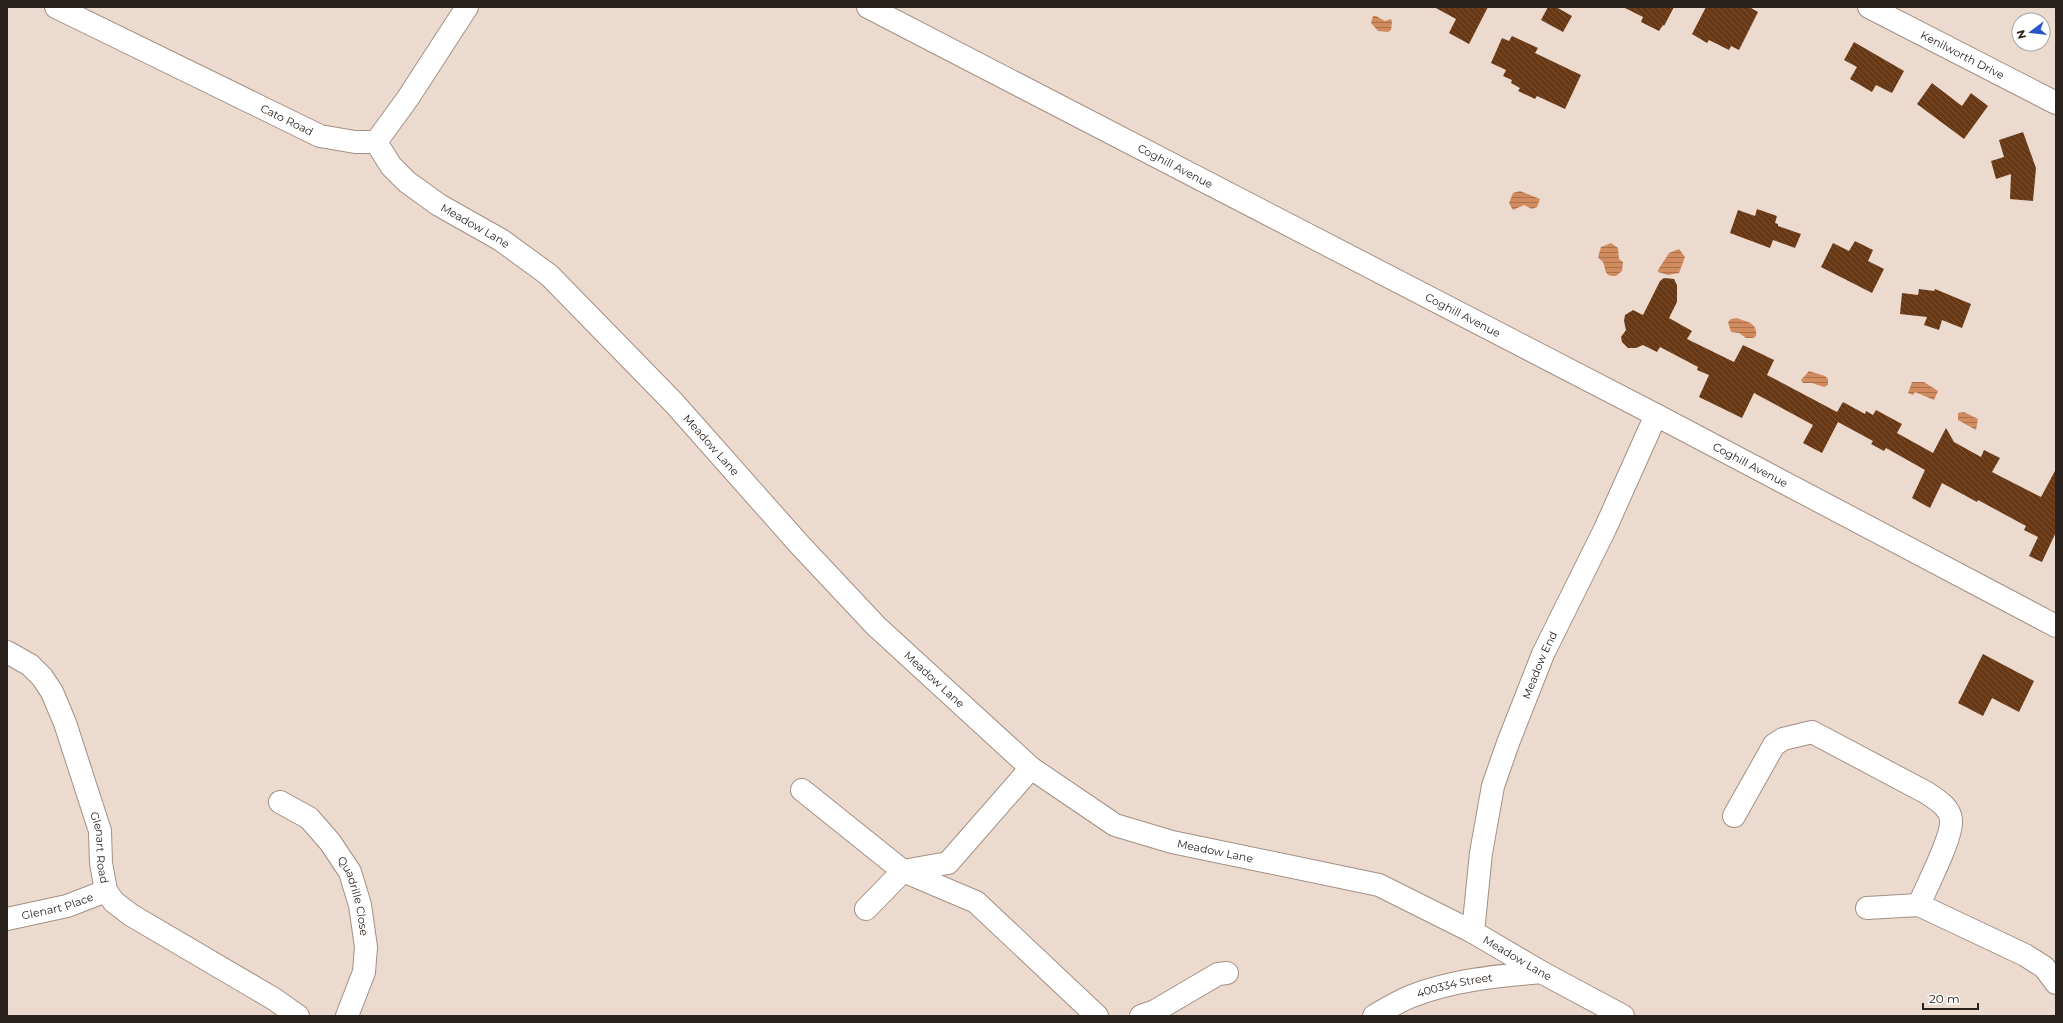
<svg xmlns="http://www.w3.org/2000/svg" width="2063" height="1023" font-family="Montserrat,sans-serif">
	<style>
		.water { fill: url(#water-rules) }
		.building { fill: url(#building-back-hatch) }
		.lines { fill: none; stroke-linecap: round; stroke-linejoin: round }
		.minor-casing { stroke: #a29085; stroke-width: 24 }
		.minor { stroke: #fff; stroke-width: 22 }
		.labels { text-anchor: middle; stroke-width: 4; stroke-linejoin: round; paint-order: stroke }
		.street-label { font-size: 11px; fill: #29221e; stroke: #fff }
	</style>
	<defs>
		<pattern id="water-rules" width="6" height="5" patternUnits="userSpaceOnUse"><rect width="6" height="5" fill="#d18b5e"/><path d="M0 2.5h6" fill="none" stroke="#aa714d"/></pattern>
		<pattern id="building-back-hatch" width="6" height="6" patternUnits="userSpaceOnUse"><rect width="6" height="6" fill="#683714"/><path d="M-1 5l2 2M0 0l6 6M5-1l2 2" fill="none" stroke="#795236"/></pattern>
	</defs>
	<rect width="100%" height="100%" fill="#eddace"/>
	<!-- water -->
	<path class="water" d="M1373 16H1376L1385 21 1391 19 1392 22 1391 30 1388 32 1378 31 1371 23Z
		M1520 191 1540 199 1537 207 1532 209 1524 205 1513 210 1509 203 1513 193Z
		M1611 243 1618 248 1619 259 1623 262 1622 271 1616 276C1602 277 1607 267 1602 261 1601 260 1599 259 1598 257L1601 247Z
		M1679 249 1685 257 1679 273 1668 275 1658 272V270L1669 253Z
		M1737 318C1747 322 1758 323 1756 336L1753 338H1746L1739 333 1731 332 1728 322 1731 319Z
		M1809 371 1825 376 1828 379V385L1824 387 1812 383H1803L1801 380Z
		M1912 382H1924L1938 391 1934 400 1915 392 1913 395 1908 393Z
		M1964 412 1978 419 1976 430 1958 420V413Z"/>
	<!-- building -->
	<path class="building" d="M1434 7H1488L1469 44 1449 33 1456 19Z
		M1548 7H1556L1572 16 1563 32 1541 20Z
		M1623 7H1674L1664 26 1663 25 1659 31 1641 22 1643 17Z
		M1706 7H1749L1758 12 1739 50 1731 46 1729 50 1709 40 1707 43 1692 34Z
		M1512 36 1538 48 1535 53 1581 75 1565 109 1537 96 1535 99 1518 91 1520 88 1511 83 1512 80 1503 76 1506 70 1491 63 1502 38 1509 41Z
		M1854 42 1904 71 1892 93 1876 85 1872 92 1850 79 1857 67 1844 60Z
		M1932 83 1962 106 1971 93 1988 106 1964 139 1917 104Z
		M2023 132 2036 168 2033 201 2010 199 2011 174 1996 179 1991 161 2004 157 1999 140Z
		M1757 209 1777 216 1775 223 1778 224V226L1801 234 1795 248 1773 240 1770 248 1730 233 1738 210 1755 216Z
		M1855 241 1873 250 1868 261 1884 269 1872 293 1821 267 1833 243 1849 251Z
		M1664 278 1674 279 1677 285V302L1669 318 1692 331 1687 339 1734 362 1743 345 1774 360 1767 375 1837 412 1843 402 1865 414 1866 411 1873 415 1876 410 1902 424 1897 433 1933 453 1946 428 1954 442 1981 457 1984 450 2000 458 1992 472 2041 497 2056 469V532L2042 562 2029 556 2038 537 2024 530 2026 526 1978 500 1977 502 1942 483 1930 508 1912 498 1925 470 1886 448 1884 451 1871 444 1873 441 1838 422 1822 453 1803 443 1813 425 1754 393 1742 418 1699 397 1709 375 1697 370 1698 367 1660 347 1657 352 1643 345 1636 348H1628L1622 342 1621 337 1626 330 1624 321 1625 315 1633 310 1643 315 1660 281Z
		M1919 289 1934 291 1935 289 1971 304 1962 328 1942 320 1939 330 1924 325 1927 317 1900 314 1902 293 1918 295Z
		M1983 654 2034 681 2019 712 1992 698 1983 716 1958 703Z"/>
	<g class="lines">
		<defs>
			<g id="minor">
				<path id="s1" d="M56 7 320 136 355 142H376L408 98 467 7"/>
				<path id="s2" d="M868 7 1656 415 2056 626"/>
				<path id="s3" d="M1869 7 2056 103"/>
				<path id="s4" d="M376 142 391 166 407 182 439 205 501 240 549 275 674 403 799 544 876 626 1031 768 1115 825 1172 842 1379 885 1473 932 1541 972 1623 1016"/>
				<path id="s5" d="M7 652 30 665 42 677 52 692 65 723 100 831 101 863 106 891 114 902 131 915 274 999 298 1016"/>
				<path d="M802 790 903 871 976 902 1097 1016"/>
				<path id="s6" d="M280 802 309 818 330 842 350 872 360 905 366 947 364 972 347 1016"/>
				<path d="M1734 816 1774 745 1783 739 1812 732 1927 793C1937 800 1950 807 1951 820 1953 837 1926 887 1919 905"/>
				<path d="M1867 908 1919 905 2025 955 2044 967 2056 983"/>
				<path d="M866 909 903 871 948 863 1031 768"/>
				<path id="s7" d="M7 919 67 906 106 891"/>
				<path id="s8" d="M1473 932 1481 853 1493 786 1508 743 1543 654 1605 529 1656 415"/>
				<path d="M1141 1016 1155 1011 1218 974 1227 973"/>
				<path id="s9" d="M1374 1016C1386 1009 1399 1001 1412 996 1453 980 1498 976 1541 972"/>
			</g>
		</defs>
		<!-- minor casing -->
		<use href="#minor" class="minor-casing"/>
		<!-- minor -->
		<use href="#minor" class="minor"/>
	</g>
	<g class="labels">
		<!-- street labels -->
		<g class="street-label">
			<text dy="4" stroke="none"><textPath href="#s3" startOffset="105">Kenilworth Drive</textPath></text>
			<text dy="4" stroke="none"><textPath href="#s1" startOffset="257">Cato Road</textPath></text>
			<text dy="4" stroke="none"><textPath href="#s2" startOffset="346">Coghill Avenue</textPath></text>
			<text dy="4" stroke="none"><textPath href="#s4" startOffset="132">Meadow Lane</textPath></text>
			<text dy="4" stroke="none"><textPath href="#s2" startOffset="670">Coghill Avenue</textPath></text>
			<text dy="4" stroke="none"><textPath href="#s4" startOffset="456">Meadow Lane</textPath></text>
			<text dy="4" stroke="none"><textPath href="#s2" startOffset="994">Coghill Avenue</textPath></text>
			<text dy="4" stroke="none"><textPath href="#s8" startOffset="277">Meadow End</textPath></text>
			<text dy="4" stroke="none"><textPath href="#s4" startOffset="780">Meadow Lane</textPath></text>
			<text dy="4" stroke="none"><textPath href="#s5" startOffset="225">Glenart Road</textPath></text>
			<text dy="4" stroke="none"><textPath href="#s4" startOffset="1116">Meadow Lane</textPath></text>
			<text dy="4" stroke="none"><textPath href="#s6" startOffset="125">Quadrille Close</textPath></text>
			<text dy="4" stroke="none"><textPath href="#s7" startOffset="52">Glenart Place</textPath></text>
			<text dy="4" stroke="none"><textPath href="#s4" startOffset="1440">Meadow Lane</textPath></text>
			<text dy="4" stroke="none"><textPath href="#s9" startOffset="87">400334 Street</textPath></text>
		</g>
	</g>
	<!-- border -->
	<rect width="2063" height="1023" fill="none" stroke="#29221e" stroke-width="16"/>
	<!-- north arrow -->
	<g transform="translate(2031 32) rotate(255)"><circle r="19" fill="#ffffff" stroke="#a9a7a5"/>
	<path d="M0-3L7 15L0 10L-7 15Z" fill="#2657c4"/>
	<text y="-6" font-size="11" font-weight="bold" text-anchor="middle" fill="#29221e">N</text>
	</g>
	<!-- scale -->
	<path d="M1923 1003v6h55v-6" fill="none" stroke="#29221e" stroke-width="2"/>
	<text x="1929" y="1003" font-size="12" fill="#29221e" stroke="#ffffff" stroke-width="3" paint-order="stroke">20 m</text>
</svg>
